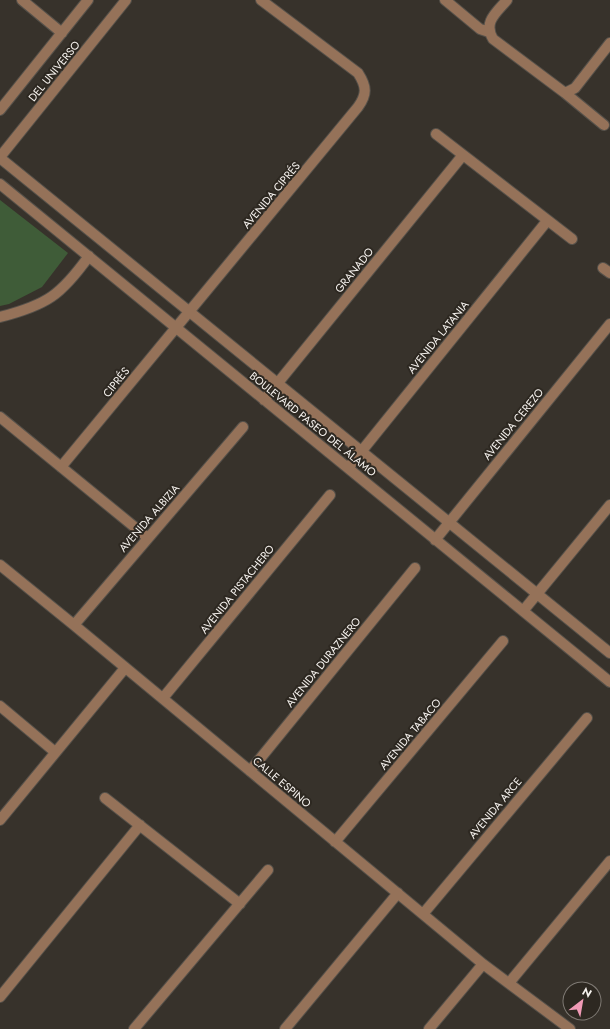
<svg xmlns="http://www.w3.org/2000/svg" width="610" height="1029" font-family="Jost,sans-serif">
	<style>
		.green { fill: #3f5c38 }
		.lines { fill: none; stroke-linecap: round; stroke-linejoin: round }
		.minor-casing { stroke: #56514a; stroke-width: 12 }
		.minor { stroke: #957259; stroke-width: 10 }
		.labels { text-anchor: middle; stroke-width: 4; stroke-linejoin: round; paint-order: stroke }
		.street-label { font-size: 11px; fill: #f7f3ef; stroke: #2d2821 }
	</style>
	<rect width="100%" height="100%" fill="#37322b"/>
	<!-- green -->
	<path class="green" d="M0 200 68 253 42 287 9 304 0 306Z"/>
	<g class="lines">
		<defs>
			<path id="minor" d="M22 0 62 33
				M445 0 480 29 489 32
				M507 0C496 13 483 22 493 39L565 93 604 125
				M565 93 575 88 610 43
				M0 110 88 0
				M436 134 572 239
				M0 157 126 0
				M0 158 610 653
				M0 184 610 682
				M603 268 610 273
				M0 317C47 305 61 295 89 256
				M264 400 463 155
				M0 417 148 538
				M61 467 358 107C367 94 367 87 358 73L261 0
				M348 468 547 221
				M435 540 610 324
				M0 565 74 625 483 964 570 1029
				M523 611 610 505
				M74 625 243 427
				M163 698 330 495
				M0 706 55 752
				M250 771 415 568
				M105 798 240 904
				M0 820 125 668
				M335 842 503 641
				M423 914 587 718
				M509 983 610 861
				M0 997 140 825
				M134 1029 268 870
				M285 1029 398 893
				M429 1029 483 964"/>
		</defs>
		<!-- minor casing -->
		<use href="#minor" class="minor-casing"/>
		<!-- minor -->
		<use href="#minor" class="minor"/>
	</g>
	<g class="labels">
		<!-- street labels -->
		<g class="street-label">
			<text transform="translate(54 71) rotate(-51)" y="4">DEL UNIVERSO</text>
			<text transform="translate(271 195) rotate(-50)" y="4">AVENIDA CIPRÉS</text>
			<text transform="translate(354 270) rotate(-51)" y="4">GRANADO</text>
			<text transform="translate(438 337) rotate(-51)" y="4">AVENIDA LATANIA</text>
			<text transform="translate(116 382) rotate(-51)" y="4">CIPRÉS</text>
			<text transform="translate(313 424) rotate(39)" y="4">BOULEVARD PASEO DEL ÁLAMO</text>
			<text transform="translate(513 424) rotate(-51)" y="4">AVENIDA CEREZO</text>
			<text transform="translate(149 518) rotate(-49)" y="4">AVENIDA ALBIZIA</text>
			<text transform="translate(237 589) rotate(-51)" y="4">AVENIDA PISTACHERO</text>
			<text transform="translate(323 662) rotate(-51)" y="4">AVENIDA DURAZNERO</text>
			<text transform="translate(410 734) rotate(-50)" y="4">AVENIDA TABACO</text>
			<text transform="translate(282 782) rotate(40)" y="4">CALLE ESPINO</text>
			<text transform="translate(495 808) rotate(-50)" y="4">AVENIDA ARCE</text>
		</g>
	</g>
	<!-- north arrow -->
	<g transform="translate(582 1001) rotate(31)"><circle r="19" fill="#2d2821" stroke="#7e7973"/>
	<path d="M0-3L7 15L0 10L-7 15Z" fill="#f09ab6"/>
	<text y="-6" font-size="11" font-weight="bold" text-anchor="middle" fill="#f7f3ef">N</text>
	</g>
</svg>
